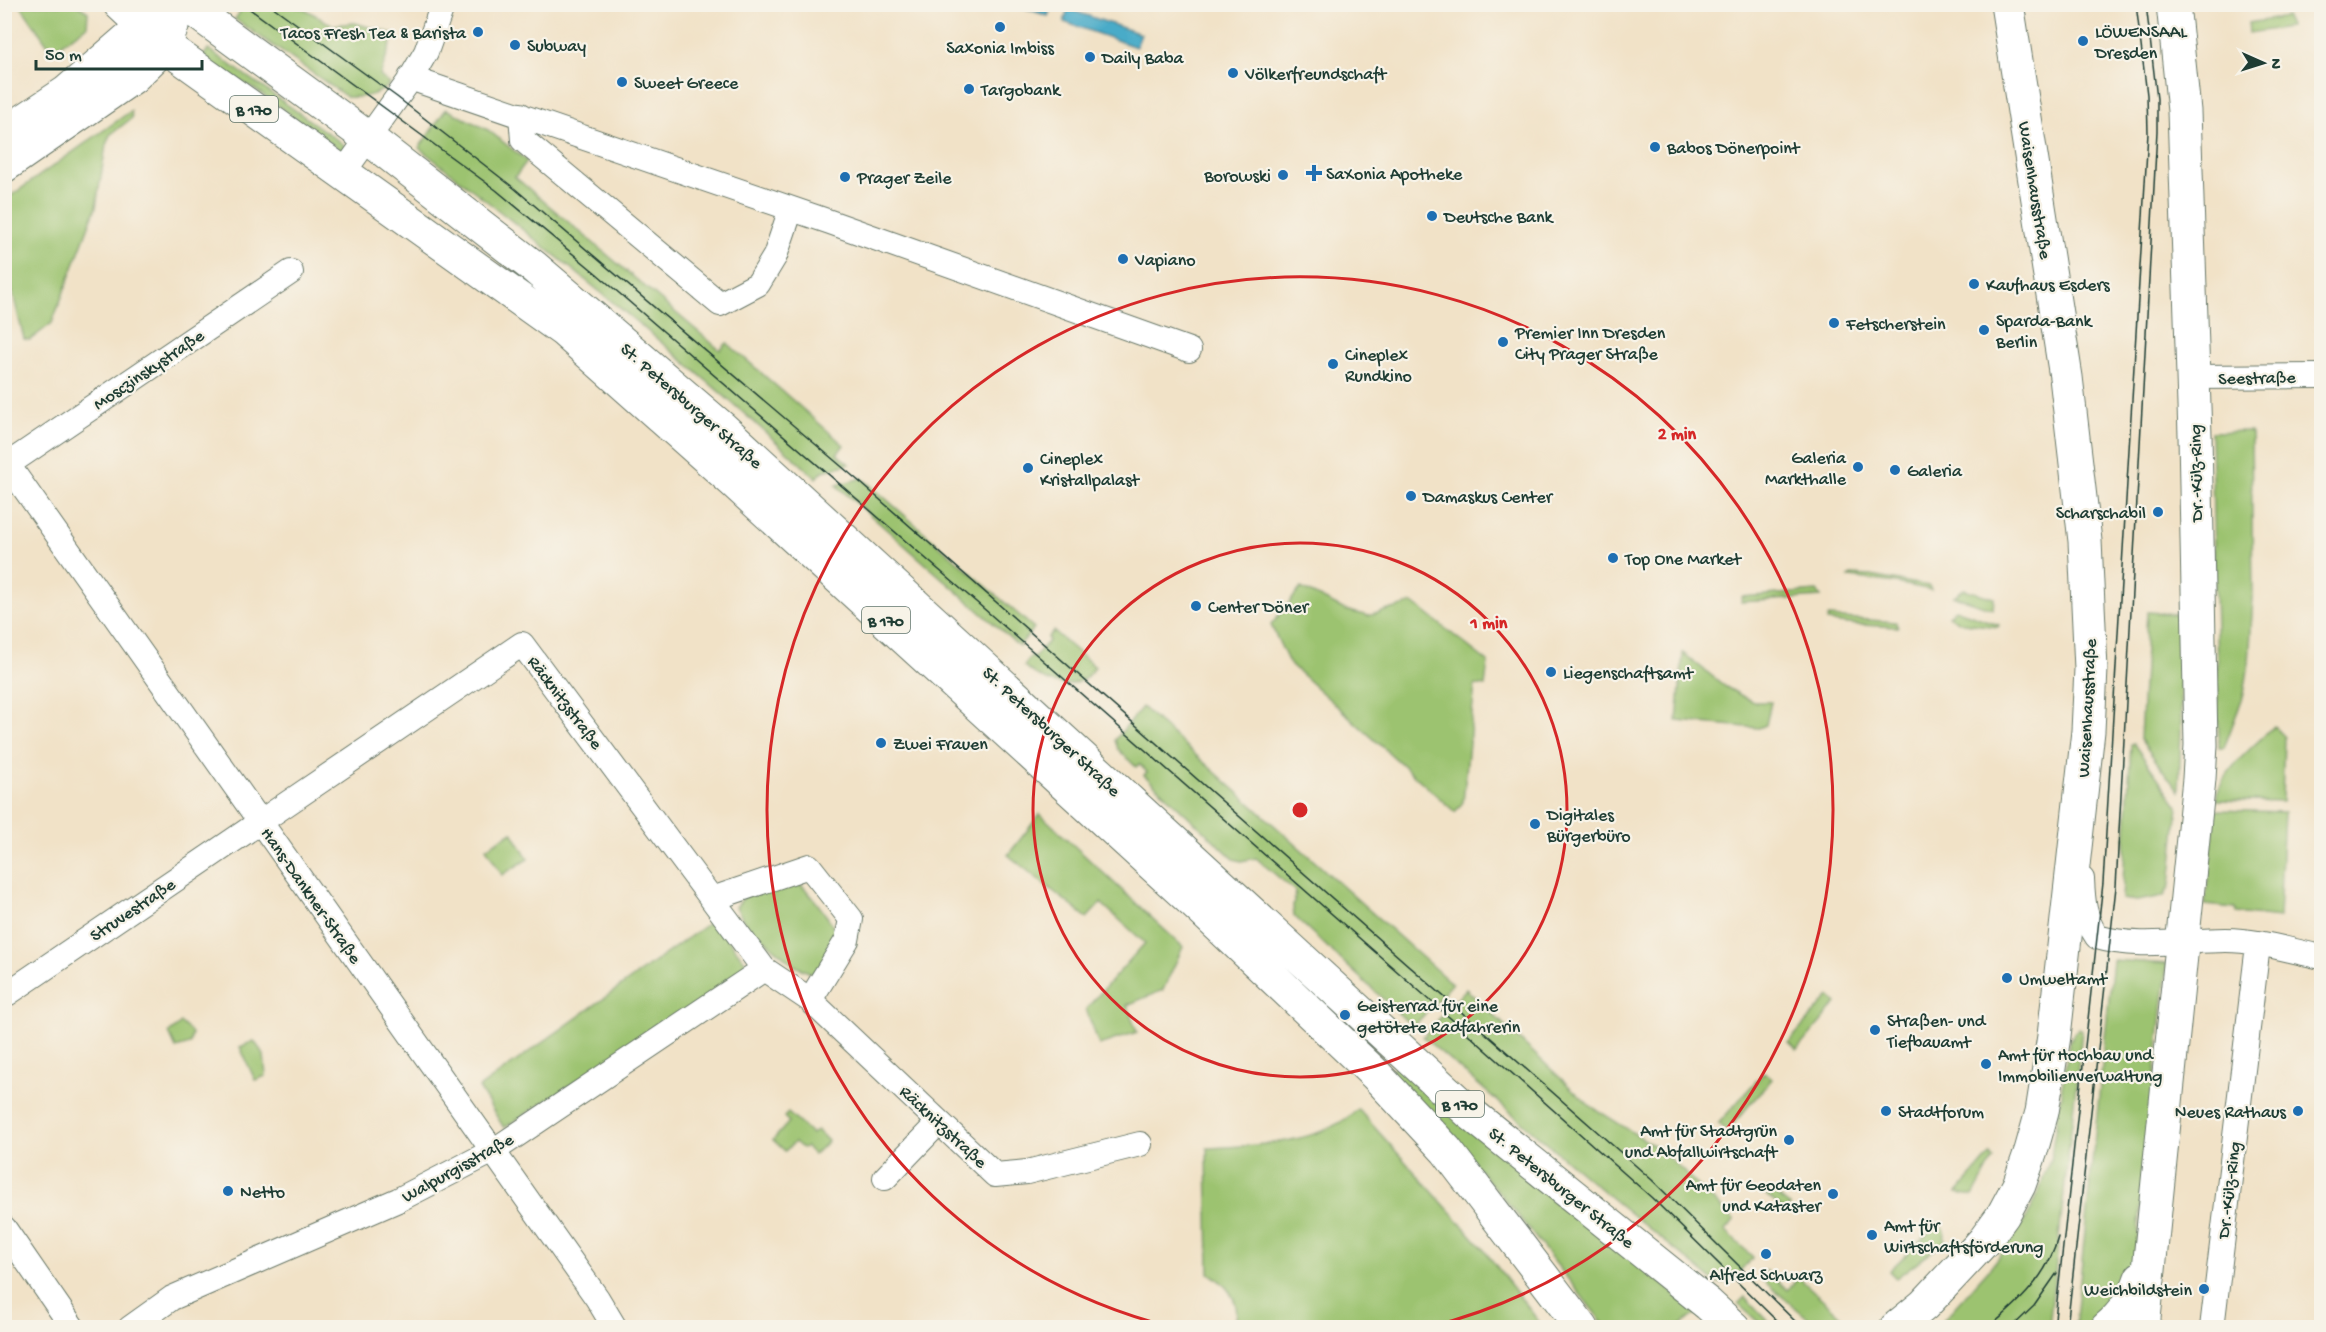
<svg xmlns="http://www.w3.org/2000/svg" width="2326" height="1332" font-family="'Gochi Hand',sans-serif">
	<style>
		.green { fill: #9cc36f; stroke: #5e8052; stroke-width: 1.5 }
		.water { fill: #49abc8; stroke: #34747e; stroke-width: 1.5 }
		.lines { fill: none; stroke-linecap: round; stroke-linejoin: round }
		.street-casing { stroke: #687767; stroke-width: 26 }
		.secondary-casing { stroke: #687767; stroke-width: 35 }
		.primary-casing { stroke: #687767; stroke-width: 35 }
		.street { stroke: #fff; stroke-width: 24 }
		.secondary { stroke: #fff; stroke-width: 33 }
		.primary { stroke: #fff; stroke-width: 33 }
		.tram { stroke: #1f3d34; stroke-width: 1.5 }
		.ring { fill: none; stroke: #d62828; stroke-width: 3 }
		.poi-dot { fill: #1f6fb2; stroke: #f7f3e8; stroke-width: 2 }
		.labels { text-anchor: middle; stroke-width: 4.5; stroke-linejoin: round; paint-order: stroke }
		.shield { fill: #f7f3e8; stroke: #60746a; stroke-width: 1.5 }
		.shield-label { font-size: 16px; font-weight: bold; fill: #1f3d34 }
		.poi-label { font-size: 18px; fill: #1f3d34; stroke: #f7f3e8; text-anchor: start }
		.street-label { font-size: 18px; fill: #1f3d34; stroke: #f7f3e8 }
		.centre { fill: #d62828; stroke: #f7f3e8; stroke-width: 3 }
		.ring-label { font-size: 18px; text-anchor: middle; font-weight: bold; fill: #d62828; stroke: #f7f3e8; stroke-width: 4.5; stroke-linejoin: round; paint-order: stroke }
	</style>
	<rect width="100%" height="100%" fill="#f7f3e8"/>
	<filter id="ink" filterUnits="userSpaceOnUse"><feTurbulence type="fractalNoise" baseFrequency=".0167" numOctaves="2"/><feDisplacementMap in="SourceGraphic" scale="12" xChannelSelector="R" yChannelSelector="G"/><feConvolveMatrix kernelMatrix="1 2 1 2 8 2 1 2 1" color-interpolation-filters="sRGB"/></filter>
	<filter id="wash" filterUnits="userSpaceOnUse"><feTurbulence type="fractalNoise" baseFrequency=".008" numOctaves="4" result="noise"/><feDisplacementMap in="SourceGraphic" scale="24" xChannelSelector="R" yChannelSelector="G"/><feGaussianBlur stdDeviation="1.35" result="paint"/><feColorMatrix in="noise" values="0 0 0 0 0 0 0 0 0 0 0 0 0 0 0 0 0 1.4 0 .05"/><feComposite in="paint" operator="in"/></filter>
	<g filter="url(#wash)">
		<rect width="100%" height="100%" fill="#f1e2c7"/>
		<!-- green -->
		<path class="green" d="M20 5H77L88 12 87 26 52 51Z
			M230 5H281L305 9 332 25 355 23 394 34 380 76 390 84C378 96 363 98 347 97L235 19 240 12Z
			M2287 17 2289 27 2249 33 2248 23Z
			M208 49 343 144 346 151 343 152 256 90 201 60Z
			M446 109 488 130 527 161 515 177 720 350 727 343 844 445 837 454 849 464 823 471 816 478C689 361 555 254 419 148Z
			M131 111 132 118 110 135 106 145 96 207 52 323 30 340 24 339 5 262V200Z
			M2251 431 2253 597 2249 663 2244 694 2224 748H2219L2211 432Z
			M862 478 1034 628 1019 646 836 485Z
			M1851 575 1870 576 1929 586 1931 590 1896 583 1849 577Z
			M1301 588 1345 610 1368 616 1413 603 1488 662 1485 686 1475 685 1463 802 1455 812 1289 663 1271 625Z
			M1964 589 1994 598 1993 609 1954 596Z
			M1817 591 1821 597 1741 602 1742 597Z
			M1955 609 1999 625 1998 627 1963 623 1948 616Z
			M2147 612 2178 614 2181 726 2179 792 2140 739Z
			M1828 617 1896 622 1898 627C1875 625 1851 626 1827 621Z
			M1053 631 1095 667C1076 696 1046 684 1024 666L1031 656 1034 658 1049 640 1047 638Z
			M1683 653 1726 687 1753 702H1771L1766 725 1759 728 1677 721Z
			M1142 707 1452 984 1413 1027 1294 916 1293 906 1296 892 1256 858 1241 861 1234 859 1144 775 1147 772 1139 764 1136 767 1118 749 1115 740Z
			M2274 726 2284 736 2282 802 2216 800C2218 773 2256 745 2274 726Z
			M2133 743 2178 806 2170 885 2164 896 2137 901 2122 899 2131 744Z
			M2216 810 2284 812 2279 918 2236 913 2235 908 2205 905Z
			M1040 814 1183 947 1163 990 1127 1005 1137 1032 1099 1045 1086 1009 1145 943 1101 903 1087 918 1008 855Z
			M512 832 528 859 502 875 486 848Z
			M794 880C805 887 812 896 820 907 846 940 837 944 813 974L795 966 745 923 736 907 747 893Z
			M713 920 751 969 504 1128 479 1088Z
			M2113 960 2167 964 2137 1243 2131 1275 2095 1322 2087 1327 2075 1328Z
			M1466 989 1589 1105 1661 1150 1734 1220 1725 1231 1753 1257C1744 1267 1731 1287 1716 1283L1593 1183 1423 1037Z
			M1829 996 1837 1003 1797 1050 1789 1042Z
			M181 1023 192 1033 190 1044 176 1048 169 1033Z
			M2079 1028 2082 1031 2049 1327H1948L1943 1320 1989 1269 2029 1214 2036 1199 2051 1156 2069 1044 2074 1033Z
			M254 1041 264 1055 266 1076 255 1080 240 1047Z
			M1398 1064 1697 1313 1679 1327H1606L1512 1208 1456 1143 1389 1072Z
			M1764 1072 1772 1079 1727 1131 1718 1124Z
			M1358 1109 1481 1246 1543 1327H1234C1243 1303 1229 1286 1209 1273L1207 1148C1256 1146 1321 1144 1358 1109Z
			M788 1113 812 1134 817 1130 828 1141 814 1155 806 1147 802 1148 795 1142 785 1151 773 1140 789 1122 784 1117Z
			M1990 1155 1993 1159 1973 1196 1957 1193Z
			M1769 1188 1790 1206 1785 1211 1764 1193Z
			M1939 1223 1945 1231 1944 1242 1896 1278 1889 1271Z
			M1766 1271 1788 1290 1798 1277 1851 1325C1841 1329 1824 1330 1815 1324L1760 1278Z
			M1745 1297 1774 1327H1764L1738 1304Z"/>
		<!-- water -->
		<path class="water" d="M1016 5H1052L1048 16Z
			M1068 9 1141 34 1136 47 1064 22Z"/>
	</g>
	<g filter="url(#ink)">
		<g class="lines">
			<defs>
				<path id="street" d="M410 78 830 222 1189 350
					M521 115 523 140 720 304 758 284 775 256 791 209
					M343 173 409 81 426 52 443 4
					M2192 377 2322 376
					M8 465 597 1298 615 1328
					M4 467 291 272
					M2082 879C2083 901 2084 918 2097 937 2137 949 2185 940 2226 940 2257 940 2291 951 2322 957
					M712 899 809 866 851 919 847 940 810 1000
					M4 996 522 644 764 969 810 1000 995 1175 1027 1172 1140 1144
					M885 1178 939 1122
					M4 1228 73 1328
					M130 1328 172 1298 398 1200 493 1151 764 969
					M2212 1328 2258 945"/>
				<path id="secondary" d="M1896 1328 1924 1305 1984 1241 2003 1215 2019 1185 2031 1151 2042 1112 2054 1036 2088 731 2091 669 2085 541 2066 377 2007 4
					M2107 1328C2124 1314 2134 1299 2141 1278
					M2143 1328 2199 779 2201 745 2195 435 2184 111 2173 4"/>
				<path id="primary" d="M120 4 165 46 563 330 734 482 1202 910 1376 1075 1446 1150 1582 1328
					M185 4 368 138 534 267 721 427 1470 1113 1708 1304 1734 1328
					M4 134 67 92 143 26 163 13
					M4 166 133 77 165 46 172 26"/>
			</defs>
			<!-- street casing -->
			<use href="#street" class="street-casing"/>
			<!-- secondary casing -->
			<use href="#secondary" class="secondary-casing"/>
			<!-- primary casing -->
			<use href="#primary" class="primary-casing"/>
			<!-- street -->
			<use href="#street" class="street"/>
			<!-- secondary -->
			<use href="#secondary" class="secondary"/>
			<!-- primary -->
			<use href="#primary" class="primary"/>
			<!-- tram -->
			<path class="tram" d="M243 4 496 190 597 274 1013 634 1440 1009 1652 1198 1784 1328
				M269 4 397 97 514 188 861 483 1652 1180 1802 1328
				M1988 1328C2019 1303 2048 1276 2058 1237
				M2011 1328 2034 1306 2057 1273
				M2054 1328 2103 883 2148 133 2147 95 2136 4
				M2067 1328 2116 887 2157 131V99L2146 4"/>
		</g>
	</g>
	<!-- distance rings -->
	<g class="ring">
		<circle cx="1300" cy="810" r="267"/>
		<path d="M1171 1327A533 533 0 1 1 1429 1327"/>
	</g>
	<!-- markers -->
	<g class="poi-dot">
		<circle cx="1000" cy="27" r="6"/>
		<circle cx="478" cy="32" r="6"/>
		<circle cx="2083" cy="41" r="6"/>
		<circle cx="515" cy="45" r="6"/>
		<circle cx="1090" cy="57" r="6"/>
		<circle cx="1233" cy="73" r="6"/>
		<circle cx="622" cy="82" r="6"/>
		<circle cx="969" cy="89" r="6"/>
		<circle cx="1655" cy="147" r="6"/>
		<path d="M1311 164h6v6h6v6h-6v6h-6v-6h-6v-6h6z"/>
		<circle cx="1283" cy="175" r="6"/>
		<circle cx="845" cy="177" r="6"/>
		<circle cx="1432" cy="216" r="6"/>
		<circle cx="1123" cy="259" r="6"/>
		<circle cx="1974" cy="284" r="6"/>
		<circle cx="1834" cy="323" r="6"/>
		<circle cx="1984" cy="330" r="6"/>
		<circle cx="1503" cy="342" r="6"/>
		<circle cx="1333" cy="364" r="6"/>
		<circle cx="1858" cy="467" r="6"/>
		<circle cx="1028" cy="468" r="6"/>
		<circle cx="1895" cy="470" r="6"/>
		<circle cx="1411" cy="496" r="6"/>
		<circle cx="2158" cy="512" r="6"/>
		<circle cx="1613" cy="558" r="6"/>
		<circle cx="1196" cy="606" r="6"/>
		<circle cx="1551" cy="672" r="6"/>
		<circle cx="881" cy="743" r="6"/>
		<circle cx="1535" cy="824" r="6"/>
		<circle cx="2007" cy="978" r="6"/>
		<circle cx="1345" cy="1015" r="6"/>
		<circle cx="1875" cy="1030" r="6"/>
		<circle cx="1986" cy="1064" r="6"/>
		<circle cx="1886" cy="1111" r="6"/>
		<circle cx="2298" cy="1111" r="6"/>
		<circle cx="1789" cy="1140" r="6"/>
		<circle cx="228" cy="1191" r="6"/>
		<circle cx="1833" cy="1194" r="6"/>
		<circle cx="1872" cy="1235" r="6"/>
		<circle cx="1766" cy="1254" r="6"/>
		<circle cx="2204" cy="1289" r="6"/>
	</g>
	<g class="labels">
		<!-- shield labels -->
		<g class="shield">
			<rect x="230" y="96" width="48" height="26" rx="4.5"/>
			<rect x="862" y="607" width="48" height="26" rx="4.5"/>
			<rect x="1436" y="1091" width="48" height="26" rx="4.5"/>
		</g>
		<g class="shield-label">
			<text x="254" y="115">B 170</text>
			<text x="886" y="626">B 170</text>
			<text x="1460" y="1110">B 170</text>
		</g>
		<!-- poi labels -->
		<g class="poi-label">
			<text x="2095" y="37">LÖWENSAAL<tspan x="2095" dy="21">Dresden</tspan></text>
			<text x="466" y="38" text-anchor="end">Tacos Fresh Tea &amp; Barista</text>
			<text x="527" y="51">Subway</text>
			<text x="1000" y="53" text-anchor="middle">Saxonia Imbiss</text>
			<text x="1102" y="63">Daily Baba</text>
			<text x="1245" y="79">Völkerfreundschaft</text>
			<text x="634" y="88">Sweet Greece</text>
			<text x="981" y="95">Targobank</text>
			<text x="1667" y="153">Babos Dönerpoint</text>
			<text x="1326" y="179">SaXonia Apotheke</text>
			<text x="1271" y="181" text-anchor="end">Borowski</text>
			<text x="857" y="183">Prager Zeile</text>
			<text x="1444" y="222">Deutsche Bank</text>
			<text x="1135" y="265">Vapiano</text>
			<text x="1986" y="290">Kaufhaus Esders</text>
			<text x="1996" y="326">Sparda-Bank<tspan x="1996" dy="21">Berlin</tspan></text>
			<text x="1846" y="329">Fetscherstein</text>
			<text x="1515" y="338">Premier Inn Dresden<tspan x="1515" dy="21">City Prager Straße</tspan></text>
			<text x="1345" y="360">Cineplex<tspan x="1345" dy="21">Rundkino</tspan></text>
			<text x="1846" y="463" text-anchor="end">Galeria<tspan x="1846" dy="21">Markthalle</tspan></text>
			<text x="1040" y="464">Cineplex<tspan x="1040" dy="21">Kristallpalast</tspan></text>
			<text x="1907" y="476">Galeria</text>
			<text x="1423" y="502">Damaskus Center</text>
			<text x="2146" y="518" text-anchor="end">Scharschabil</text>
			<text x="1625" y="564">Top One Market</text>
			<text x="1208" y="612">Center Döner</text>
			<text x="1563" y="678">Liegenschaftsamt</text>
			<text x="893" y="749">Zwei Frauen</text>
			<text x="1547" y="820">Digitales<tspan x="1547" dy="21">Bürgerbüro</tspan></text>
			<text x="2019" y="984">Umweltamt</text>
			<text x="1357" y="1011">Geisterrad für eine<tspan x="1357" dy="21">getötete Radfahrerin</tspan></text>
			<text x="1887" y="1026">Straßen- und<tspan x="1887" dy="21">Tiefbauamt</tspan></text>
			<text x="1998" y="1060">Amt für Hochbau und<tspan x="1998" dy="21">Immobilienverwaltung</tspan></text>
			<text x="1898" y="1117">Stadtforum</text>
			<text x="2286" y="1117" text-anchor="end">Neues Rathaus</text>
			<text x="1777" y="1136" text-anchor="end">Amt für Stadtgrün<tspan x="1777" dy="21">und Abfallwirtschaft</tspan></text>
			<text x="1821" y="1190" text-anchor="end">Amt für Geodaten<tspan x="1821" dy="21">und Kataster</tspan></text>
			<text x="240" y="1197">Netto</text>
			<text x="1884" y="1231">Amt für<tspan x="1884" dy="21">Wirtschaftsförderung</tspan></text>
			<text x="1766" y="1280" text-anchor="middle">Alfred Schwarz</text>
			<text x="2192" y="1295" text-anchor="end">Weichbildstein</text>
		</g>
		<!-- street labels -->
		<g class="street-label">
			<text transform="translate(2036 190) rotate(81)" y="6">Waisenhausstraße</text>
			<text transform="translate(148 369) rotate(-34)" y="6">Mosczinskystraße</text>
			<text transform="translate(2257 377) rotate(-1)" y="6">Seestraße</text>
			<text transform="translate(692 405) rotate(41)" y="6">St. Petersburger Straße</text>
			<text transform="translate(2195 473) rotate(-91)" y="6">Dr.-Külz-Ring</text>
			<text transform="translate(566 702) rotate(53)" y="6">Räcknitzstraße</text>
			<text transform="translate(2086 708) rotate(-87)" y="6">Waisenhausstraße</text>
			<text transform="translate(1052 731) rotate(43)" y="6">St. Petersburger Straße</text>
			<text transform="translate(312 895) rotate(55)" y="6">Hans-Dankner-Straße</text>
			<text transform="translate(132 909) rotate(-34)" y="6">Struvestraße</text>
			<text transform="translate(944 1126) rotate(43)" y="6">Räcknitzstraße</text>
			<text transform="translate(457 1167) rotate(-29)" y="6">Walpurgisstraße</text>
			<text transform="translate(1562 1187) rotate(39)" y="6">St. Petersburger Straße</text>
			<text transform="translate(2228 1190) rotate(-83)" y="6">Dr.-Külz-Ring</text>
		</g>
	</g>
	<circle cx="1300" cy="810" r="9" class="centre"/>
	<g class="ring-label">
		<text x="1677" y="439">2 min</text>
		<text x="1489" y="628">1 min</text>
	</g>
	<!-- margin -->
	<rect width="2326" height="1332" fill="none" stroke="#f7f3e8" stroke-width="24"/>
	<!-- north arrow -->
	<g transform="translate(2263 63) rotate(93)" stroke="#f7f3e8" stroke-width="4.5" paint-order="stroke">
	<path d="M0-4.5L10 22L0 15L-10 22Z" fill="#1f3d34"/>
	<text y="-9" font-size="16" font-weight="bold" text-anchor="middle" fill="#1f3d34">N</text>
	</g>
	<!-- scale -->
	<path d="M36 60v9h166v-9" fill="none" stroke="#1f3d34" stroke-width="3"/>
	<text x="45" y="60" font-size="18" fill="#1f3d34" stroke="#f7f3e8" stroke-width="4.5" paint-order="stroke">50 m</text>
</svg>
